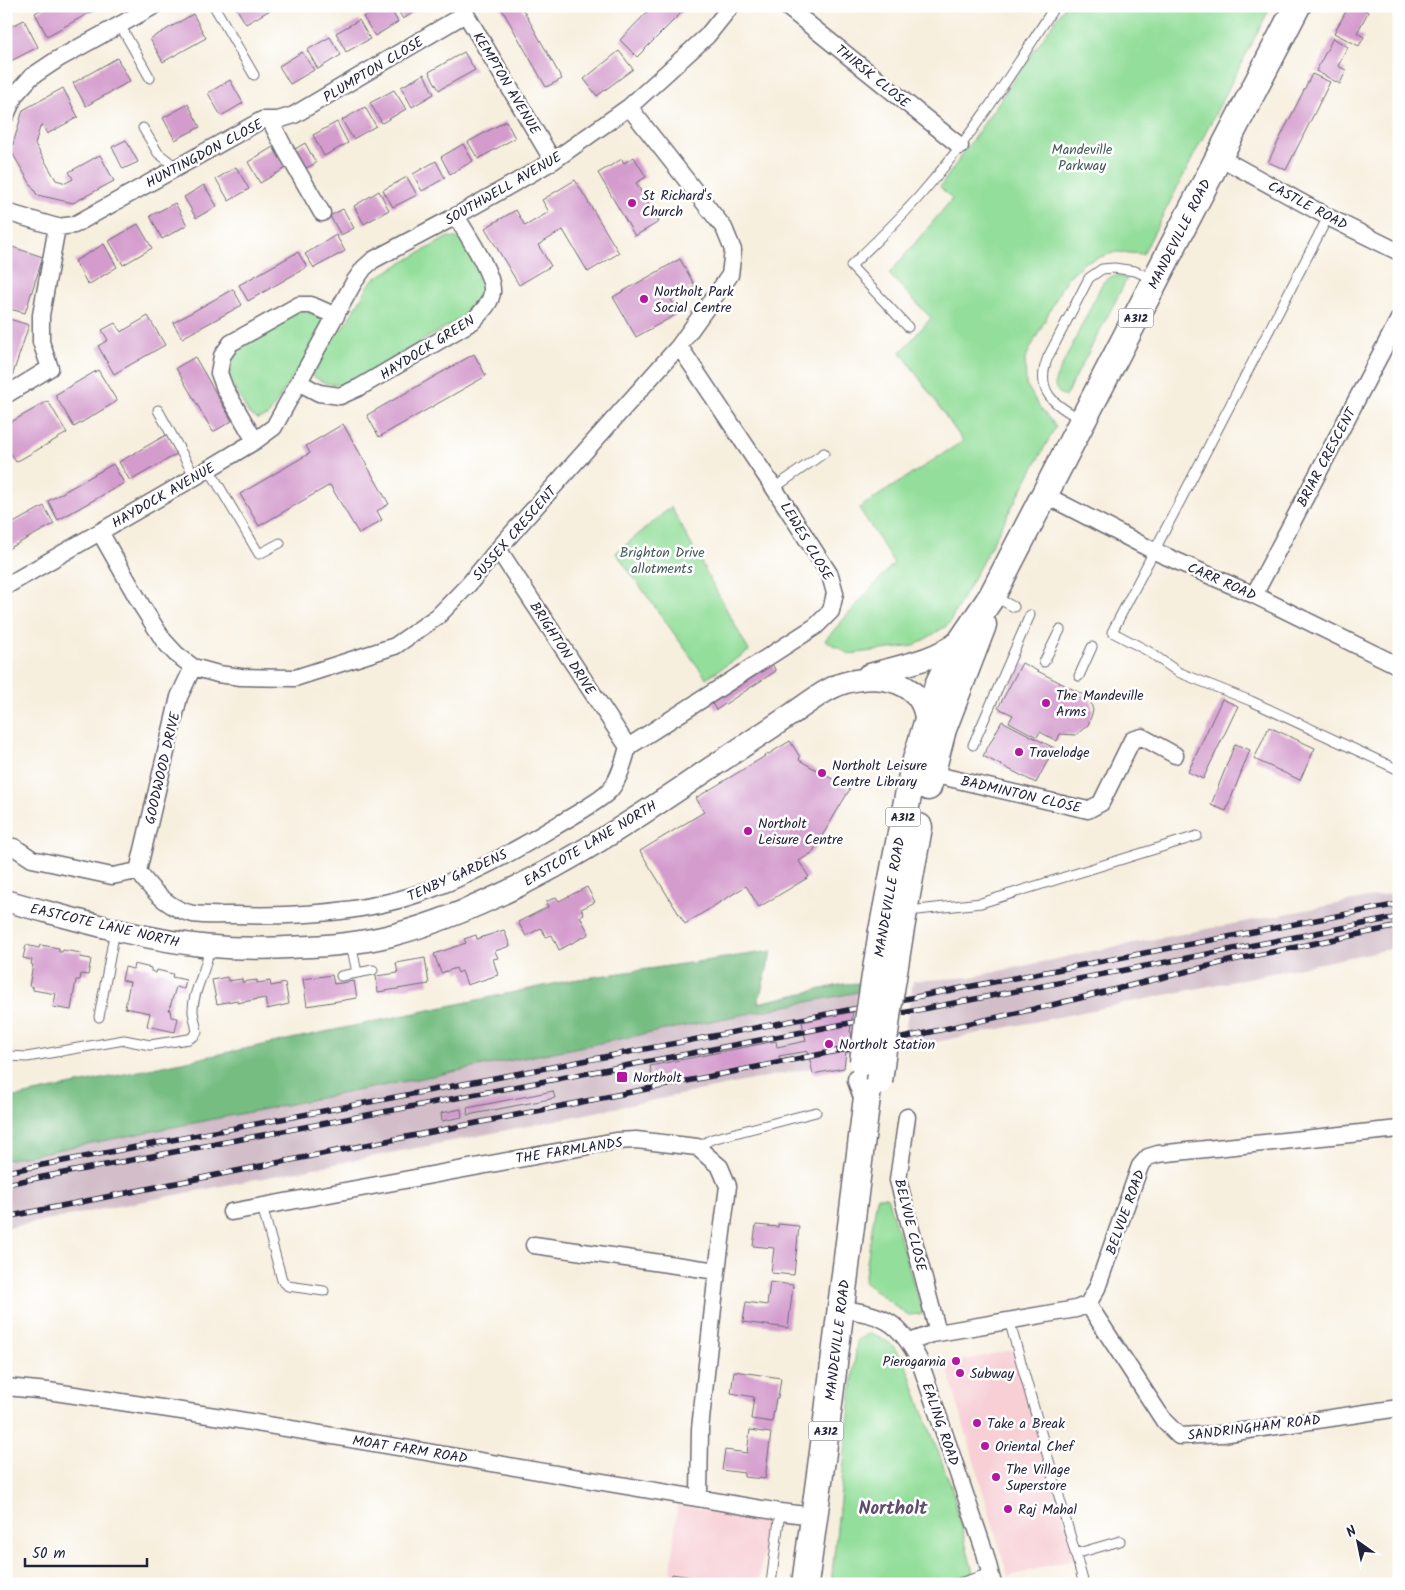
<svg xmlns="http://www.w3.org/2000/svg" width="1405" height="1590" font-family="Kalam,sans-serif">
	<style>
		.built { fill: #f7cfd5 }
		.industrial { fill: #d2bdc8 }
		.green { fill: #93de9a; stroke: #5a806a }
		.forest { fill: #76bd82; stroke: #4c705e }
		.building { fill: #d49ccd }
		.lines { fill: none; stroke-linecap: round; stroke-linejoin: round }
		.service-casing { stroke: #6d6a74; stroke-width: 11 }
		.minor-casing { stroke: #6d6a74; stroke-width: 19 }
		.tertiary-casing { stroke: #6d6a74; stroke-width: 24 }
		.primary-casing { stroke: #6d6a74; stroke-width: 29 }
		.service { stroke: #fff; stroke-width: 9 }
		.minor { stroke: #fff; stroke-width: 16 }
		.tertiary { stroke: #fff; stroke-width: 21 }
		.primary { stroke: #fff; stroke-width: 26 }
		.rail-casing { stroke: #22223b; stroke-width: 5.5 }
		.rail { stroke: #fff; stroke-width: 4; stroke-dasharray: 11; stroke-linecap: butt }
		.primary-bridge-casing { stroke: #6d6a74; stroke-width: 29; stroke-linecap: butt }
		.primary-bridge { stroke: #fff; stroke-width: 26 }
		.poi-dot { fill: #b5179e; stroke: #fff; stroke-width: 2 }
		.labels { text-anchor: middle; stroke-width: 5; stroke-linejoin: round; paint-order: stroke }
		.shield { fill: #fff; stroke: #646476; stroke-width: 1 }
		.shield-label { font-size: 12px; font-weight: bold; fill: #22223b }
		.street-label { font-size: 14px; fill: #22223b; stroke: #fff }
		.park-label { font-size: 14px; fill: #445a58; stroke: #fff }
		.poi-label { font-size: 14px; fill: #22223b; stroke: #fff; text-anchor: start }
		.district-label { font-size: 19px; font-weight: bold; fill: #604d6e; stroke: #fff }
	</style>
	<rect width="100%" height="100%" fill="#fff"/>
	<filter id="ink" filterUnits="userSpaceOnUse"><feTurbulence type="fractalNoise" baseFrequency=".02" numOctaves="2"/><feDisplacementMap in="SourceGraphic" scale="10" xChannelSelector="R" yChannelSelector="G"/><feConvolveMatrix kernelMatrix="1 2 1 2 8 2 1 2 1" color-interpolation-filters="sRGB"/></filter>
	<filter id="wash" filterUnits="userSpaceOnUse"><feTurbulence type="fractalNoise" baseFrequency=".0096" numOctaves="4" result="noise"/><feDisplacementMap in="SourceGraphic" scale="20" xChannelSelector="R" yChannelSelector="G"/><feGaussianBlur stdDeviation="1.12" result="paint"/><feColorMatrix in="noise" values="0 0 0 0 0 0 0 0 0 0 0 0 0 0 0 0 0 1.4 0 .05"/><feComposite in="paint" operator="in"/></filter>
	<g filter="url(#wash)">
		<rect width="100%" height="100%" fill="#f7efde"/>
		<!-- built -->
		<path class="built" d="M1017 1349 1076 1558 1008 1577 946 1364Z
			M677 1504 767 1522 759 1584H670Z"/>
		<!-- industrial -->
		<path class="industrial" d="M1399 892V947L902 1049 913 981 971 977 1093 951Z
			M858 992 850 1032 852 1033 849 1052H846L844 1068 813 1074 811 1068 473 1137 6 1228V1160Z"/>
		<!-- green -->
		<path class="green" d="M1065 6H1271L1143 254 1116 252 1085 262 1066 279 1025 359 1026 384 1040 408 1056 426 948 625 914 646 849 654 825 640 894 563 859 508 963 441 901 352 931 318 889 274 952 199 940 187Z
			M448 237 461 239 483 278 484 296 470 313 345 386 325 383 298 368 268 416 258 419 249 414 228 376 229 361 237 346 300 310 319 316 342 330 372 280Z
			M1112 276H1120L1127 279 1065 397C1057 392 1053 388 1056 378L1103 282Z
			M671 507 749 651 706 678 616 553Z
			M877 1197H887L923 1314 907 1315 864 1282Z
			M870 1333 890 1343 904 1360 952 1489 973 1573 939 1584H831L857 1340Z"/>
		<!-- forest -->
		<path class="forest" d="M772 951 758 1003 844 984 859 983 858 992 6 1160V1099L572 980Z"/>
		<g id="blocks">
			<!-- building -->
			<path class="building" d="M47 6H102L47 36 35 13Z
				M235 6H277L246 24Z
				M381 6H389L398 22 375 36 363 17Z
				M395 6H424L403 19Z
				M500 6H521L562 79 546 87Z
				M653 6H688L637 57 620 40Z
				M1349 6H1357L1368 12 1357 33 1364 37 1359 46 1334 33Z
				M193 14 206 38 163 62 150 39Z
				M24 20 38 47 9 62 6 57V29Z
				M359 20 370 39 346 52 336 33Z
				M330 37 341 55 318 69 307 50Z
				M1333 38 1348 47 1338 66 1346 70 1340 84 1316 71Z
				M619 51 633 69 597 96 584 79Z
				M302 52 314 70 290 84 279 66Z
				M464 52 475 70 439 90 429 72Z
				M117 58 130 81 86 106 73 83Z
				M424 74 434 94 412 107 401 87Z
				M1312 74 1330 82 1286 170 1268 162Z
				M230 80 243 103 221 116 208 93Z
				M63 88 78 117 47 134 43 125 40 127 35 144 56 180 66 183 73 179 69 172 100 155 114 181 73 203 37 195 11 151 23 110Z
				M394 90 406 109 382 123 370 103Z
				M188 104 200 127 175 140 163 118Z
				M365 107 376 126 353 139 342 120Z
				M506 121 515 138 478 159 468 142Z
				M337 122 348 143 324 156 313 135Z
				M126 140 138 162 123 169 112 147Z
				M305 143 316 163 303 170 292 151Z
				M463 144 473 161 450 174 441 157Z
				M273 147 286 168 260 183 248 162Z
				M634 157 646 177 636 183 659 222 635 236 598 173 622 159 624 163Z
				M436 161 445 178 422 191 413 174Z
				M236 167 249 189 229 201 216 179Z
				M407 177 417 195 393 207 383 190Z
				M575 180 619 253 588 272 563 230 538 245 551 266 519 285 485 228 516 210 525 226 549 212 542 200Z
				M204 185 217 206 196 218 184 197Z
				M379 191 389 210 364 224 354 206Z
				M175 203 187 225 162 239 150 216Z
				M343 209 354 228 341 235 330 216Z
				M138 224 152 248 123 265 109 241Z
				M336 235 345 251 314 268 305 254Z
				M104 244 117 267 88 285 75 261Z
				M6 245 43 257 25 313 6 308Z
				M298 252 307 267 248 301 239 285Z
				M680 259 695 286 671 300 679 313 636 337 613 297Z
				M233 289 242 305 182 338 173 323Z
				M148 316 165 345 114 374 98 346 108 340 102 330 115 323 121 332Z
				M6 318 29 325 9 386 6 385Z
				M474 354 486 376 379 437 367 415Z
				M195 357 232 421 213 432 176 368Z
				M98 370 117 401 74 427 55 395Z
				M48 401 67 433 16 462 6 445V425Z
				M343 424 389 504 377 511 382 520 359 534 330 485 259 526 240 494 310 453 306 446Z
				M166 435 177 454 130 481 119 462Z
				M113 464 124 483 58 520 48 501Z
				M44 506 54 524 6 550V527Z
				M769 659 776 671 716 710 709 698Z
				M1022 663 1090 698 1093 711 1088 725 1076 735 1060 734 1057 741 1040 732 1037 737 1009 722 1013 715 998 708Z
				M1222 699 1238 706 1203 779 1188 772Z
				M1002 721 1054 748 1036 783 983 756Z
				M1269 727 1315 748 1300 780 1254 759Z
				M790 741 800 757 799 760 850 789 812 853 799 861 809 877 759 907 746 886 685 924 640 851 704 812 696 798Z
				M1235 744 1250 750 1226 811 1211 805Z
				M587 887 595 902 581 909 584 914 580 916 589 934 559 950 552 935 546 937 541 928 526 936 518 922 548 907 546 902 556 897 559 901Z
				M504 930 510 946 495 951 498 958 493 959 498 975 467 985 462 971 458 973 456 968 441 973 434 954 466 943 464 939 476 935 477 939Z
				M26 945 39 948 40 945 59 948V952H62L63 950 81 953 80 957 91 959 88 975 81 974 80 980H76L71 1010 53 1007 56 994 33 990V987L29 986 33 965 31 964 32 960 23 958Z
				M425 958 429 984 378 992 376 976 398 973 396 963Z
				M134 964 151 968V971L156 973 157 970 173 974 172 977 186 980 184 989 176 987 169 1010H170L171 1017 178 1018 175 1032 147 1026 150 1013 125 1008 130 982 122 980 125 967 133 969Z
				M332 975 334 984 354 981 357 998 307 1006 303 979Z
				M227 977 228 981 242 979V982L257 980V983L270 981 271 986 285 983 289 1004 267 1009 265 998 237 1003V1000L217 1004 212 980Z
				M853 1012 850 1032 852 1033 849 1052H846L844 1068 813 1074 808 1051 779 1056 780 1061 654 1086 650 1066 776 1041 777 1047 806 1041 802 1022Z
				M553 1091 555 1098 468 1115 467 1108Z
				M461 1109 462 1117 442 1121 441 1113Z
				M778 1224 799 1226 794 1275 771 1273 774 1248 753 1246 756 1225 778 1227Z
				M770 1282 793 1285 788 1328 743 1322 746 1302 767 1305Z
				M734 1371 781 1378 778 1398H776L772 1422 751 1419 754 1397 731 1393Z
				M750 1430 771 1433 765 1479 744 1477V1473L722 1470 725 1450 747 1453Z
				M672 1574 728 1583 727 1584H671Z"/>
		</g>
	</g>
	<g filter="url(#ink)">
		<use href="#blocks" fill-opacity="0" stroke="#6d6a74" stroke-width="1"/>
		<g class="lines">
			<defs>
				<path id="service" d="M214 6 254 75
					M120 25 150 78
					M143 128 158 153 177 168
					M1328 217 1112 632 1148 651 1178 672 1251 701 1399 770
					M908 327 851 266C875 242 901 218 923 192 973 135 1014 70 1055 6
					M158 410 195 477
					M1081 419C1054 405 1034 391 1048 357L1089 278 1102 269 1114 268 1135 271 1153 279
					M209 469 259 554 280 543
					M774 488 824 453
					M995 597 1014 607
					M1044 662 1060 630
					M1079 676 1092 647
					M973 745 1030 615
					M906 909 918 910 981 903 1197 836
					M351 943 357 973
					M341 976 373 970
					M99 1017 115 930
					M9 1056 27 1057 124 1040 150 1045 189 1039 194 1036 197 1032C196 1025 194 1018 193 1012 192 991 208 969 209 947
					M697 1147 712 1139 816 1112
					M262 1206 282 1280 288 1286 324 1291
					M1009 1320 1084 1584
					M1075 1554 1120 1541
					M771 1584 780 1512
					M957 1584 990 1573"/>
				<path id="minor" d="M461 6 553 161
					M786 6 960 146
					M6 115 15 95 31 77 58 59 154 6
					M270 120 286 151 322 213
					M1219 157 1328 217 1399 252
					M6 212 57 227 74 225 262 120H278L294 115 465 14
					M300 383 319 393 340 396 360 387 473 321C480 313 491 304 492 292 494 274 466 233 456 216
					M6 395 50 368 41 342V315L57 227
					M255 441 225 389 219 373 222 356 231 343 299 305H311L336 316
					M1045 495 1154 551 1254 595 1399 666
					M100 532 143 608 164 641 176 654 193 667 218 674 241 677 295 678 395 646 438 616 469 584 498 549 679 346 730 275 733 250 724 228 629 107
					M498 549 628 747
					M6 586 195 477 255 441 274 427 354 282 364 268 373 260 456 216 553 161 629 107 707 36 731 6
					M1254 595 1399 319
					M628 747 816 626 831 611 835 593 830 575 774 488 679 346
					M923 772 1088 810 1101 803 1132 740 1142 737 1175 755
					M14 847 32 859 112 876 138 871
					M138 871C151 890 169 909 193 914 207 916 222 915 235 915 300 917 368 913 429 890 473 874 515 851 554 827 566 820 604 799 611 789 620 777 624 761 628 747
					M138 871 179 697 193 667
					M907 1117 898 1180 938 1333
					M231 1212 616 1141 636 1140 697 1147 720 1167 728 1186 717 1271 700 1429 699 1497
					M534 1245 717 1271
					M1088 1304 1164 1421 1179 1436 1222 1434 1399 1408
					M840 1309C884 1314 900 1322 920 1362L985 1553 993 1584
					M910 1342 932 1334 1076 1309 1088 1304 1097 1288 1140 1166 1148 1157 1158 1154 1399 1129
					M6 1387 48 1391 215 1416 780 1512 814 1516"/>
				<path id="tertiary" d="M868 675C904 664 929 663 961 640
					M6 901C72 918 138 939 206 946 237 949 267 949 298 947 329 946 360 943 389 936 504 906 610 837 706 771 735 752 763 733 792 714 808 703 825 689 844 683 879 673 925 680 926 724"/>
				<path id="primary" d="M928 787 943 729 983 625
					M882 931 913 770 938 685 952 655 992 596 1297 6
					M900 934 919 827
					M805 1584 823 1452 867 1097 861 1080"/>
			</defs>
			<!-- service casing -->
			<use href="#service" class="service-casing"/>
			<!-- minor casing -->
			<use href="#minor" class="minor-casing"/>
			<!-- tertiary casing -->
			<use href="#tertiary" class="tertiary-casing"/>
			<!-- primary casing -->
			<use href="#primary" class="primary-casing"/>
			<!-- service -->
			<use href="#service" class="service"/>
			<!-- minor -->
			<use href="#minor" class="minor"/>
			<!-- tertiary -->
			<use href="#tertiary" class="tertiary"/>
			<!-- primary -->
			<use href="#primary" class="primary"/>
			<defs>
				<path id="rail" d="M6 1172 1399 904
					M6 1184 970 1000 1399 917
					M6 1217 922 1034 1052 1005 1233 960 1399 926"/>
			</defs>
			<!-- rail casing -->
			<use href="#rail" class="rail-casing"/>
			<!-- rail -->
			<use href="#rail" class="rail"/>
			<defs>
				<path id="primary-bridge" d="M863 1062 868 1021 882 931
					M879 1082 888 1009 900 934"/>
			</defs>
			<!-- primary-bridge casing -->
			<use href="#primary-bridge" class="primary-bridge-casing"/>
			<!-- primary-bridge -->
			<use href="#primary-bridge" class="primary-bridge"/>
		</g>
	</g>
	<!-- markers -->
	<g class="poi-dot">
		<circle cx="632" cy="203" r="5"/>
		<circle cx="644" cy="299" r="5"/>
		<circle cx="1046" cy="703" r="5"/>
		<circle cx="1019" cy="752" r="5"/>
		<circle cx="822" cy="773" r="5"/>
		<circle cx="748" cy="831" r="5"/>
		<circle cx="829" cy="1044" r="5"/>
		<rect x="616" y="1071" width="12" height="12" rx="2.5"/>
		<circle cx="956" cy="1361" r="5"/>
		<circle cx="960" cy="1373" r="5"/>
		<circle cx="977" cy="1423" r="5"/>
		<circle cx="985" cy="1446" r="5"/>
		<circle cx="996" cy="1477" r="5"/>
		<circle cx="1008" cy="1509" r="5"/>
	</g>
	<g class="labels">
		<!-- shield labels -->
		<g class="shield">
			<rect x="1118.5" y="308.5" width="35" height="19" rx="4"/>
			<rect x="885.5" y="807.5" width="35" height="19" rx="4"/>
			<rect x="808.5" y="1421.5" width="35" height="19" rx="4"/>
		</g>
		<g class="shield-label">
			<text x="1136" y="322">A312</text>
			<text x="903" y="821">A312</text>
			<text x="826" y="1435">A312</text>
		</g>
		<!-- street labels -->
		<g class="street-label">
			<text transform="translate(373 69) rotate(-31)" y="5">PLUMPTON CLOSE</text>
			<text transform="translate(873 76) rotate(39)" y="5">THIRSK CLOSE</text>
			<text transform="translate(507 83) rotate(59)" y="5">KEMPTON AVENUE</text>
			<text transform="translate(204 153) rotate(-28)" y="5">HUNTINGDON CLOSE</text>
			<text transform="translate(503 188) rotate(-30)" y="5">SOUTHWELL AVENUE</text>
			<text transform="translate(1308 205) rotate(28)" y="5">CASTLE ROAD</text>
			<text transform="translate(1179 234) rotate(-63)" y="5">MANDEVILLE ROAD</text>
			<text transform="translate(427 347) rotate(-32)" y="5">HAYDOCK GREEN</text>
			<text transform="translate(1326 457) rotate(-62)" y="5">BRIAR CRESCENT</text>
			<text transform="translate(163 495) rotate(-30)" y="5">HAYDOCK AVENUE</text>
			<text transform="translate(514 533) rotate(-49)" y="5">SUSSEX CRESCENT</text>
			<text transform="translate(807 541) rotate(59)" y="5">LEWES CLOSE</text>
			<text transform="translate(1222 581) rotate(24)" y="5">CARR ROAD</text>
			<text transform="translate(563 648) rotate(57)" y="5">BRIGHTON DRIVE</text>
			<text transform="translate(162 768) rotate(-77)" y="5">GOODWOOD DRIVE</text>
			<text transform="translate(1021 794) rotate(13)" y="5">BADMINTON CLOSE</text>
			<text transform="translate(590 843) rotate(-31)" y="5">EASTCOTE LANE NORTH</text>
			<text transform="translate(457 875) rotate(-24)" y="5">TENBY GARDENS</text>
			<text transform="translate(889 897) rotate(-80)" y="5">MANDEVILLE ROAD</text>
			<text transform="translate(105 925) rotate(13)" y="5">EASTCOTE LANE NORTH</text>
			<text transform="translate(569 1150) rotate(-9)" y="5">THE FARMLANDS</text>
			<text transform="translate(1125 1212) rotate(-70)" y="5">BELVUE ROAD</text>
			<text transform="translate(911 1225) rotate(76)" y="5">BELVUE CLOSE</text>
			<text transform="translate(837 1340) rotate(-83)" y="5">MANDEVILLE ROAD</text>
			<text transform="translate(941 1424) rotate(71)" y="5">EALING ROAD</text>
			<text transform="translate(1254 1427) rotate(-7)" y="5">SANDRINGHAM ROAD</text>
			<text transform="translate(410 1449) rotate(9)" y="5">MOAT FARM ROAD</text>
		</g>
		<!-- park labels -->
		<g class="park-label">
			<text x="1082" y="154">Mandeville<tspan x="1082" dy="16">Parkway</tspan></text>
			<text x="662" y="557">Brighton Drive<tspan x="662" dy="16">allotments</tspan></text>
		</g>
		<!-- poi labels -->
		<g class="poi-label">
			<text x="642" y="200">St Richard's<tspan x="642" dy="16">Church</tspan></text>
			<text x="654" y="296">Northolt Park<tspan x="654" dy="16">Social Centre</tspan></text>
			<text x="1056" y="700">The Mandeville<tspan x="1056" dy="16">Arms</tspan></text>
			<text x="1029" y="757">Travelodge</text>
			<text x="832" y="770">Northolt Leisure<tspan x="832" dy="16">Centre Library</tspan></text>
			<text x="758" y="828">Northolt<tspan x="758" dy="16">Leisure Centre</tspan></text>
			<text x="839" y="1049">Northolt Station</text>
			<text x="633" y="1082">Northolt</text>
			<text x="946" y="1366" text-anchor="end">Pierogarnia</text>
			<text x="970" y="1378">Subway</text>
			<text x="987" y="1428">Take a Break</text>
			<text x="995" y="1451">Oriental Chef</text>
			<text x="1006" y="1474">The Village<tspan x="1006" dy="16">Superstore</tspan></text>
			<text x="1018" y="1514">Raj Mahal</text>
		</g>
		<!-- district labels -->
		<g class="district-label">
			<text x="893" y="1514">Northolt</text>
		</g>
	</g>
	<!-- margin -->
	<rect width="1405" height="1590" fill="none" stroke="#fff" stroke-width="25"/>
	<!-- north arrow -->
	<g transform="translate(1358 1542) rotate(327)" stroke="#ffffff" stroke-width="4" paint-order="stroke">
	<path d="M0-4L9 19L0 12L-9 19Z" fill="#22223b"/>
	<text y="-8" font-size="14" font-weight="bold" text-anchor="middle" fill="#22223b">N</text>
	</g>
	<!-- scale -->
	<path d="M25 1558v8h122v-8" fill="none" stroke="#22223b" stroke-width="2.5"/>
	<text x="32" y="1558" font-size="15" fill="#22223b" stroke="#ffffff" stroke-width="4" paint-order="stroke">50 m</text>
</svg>
